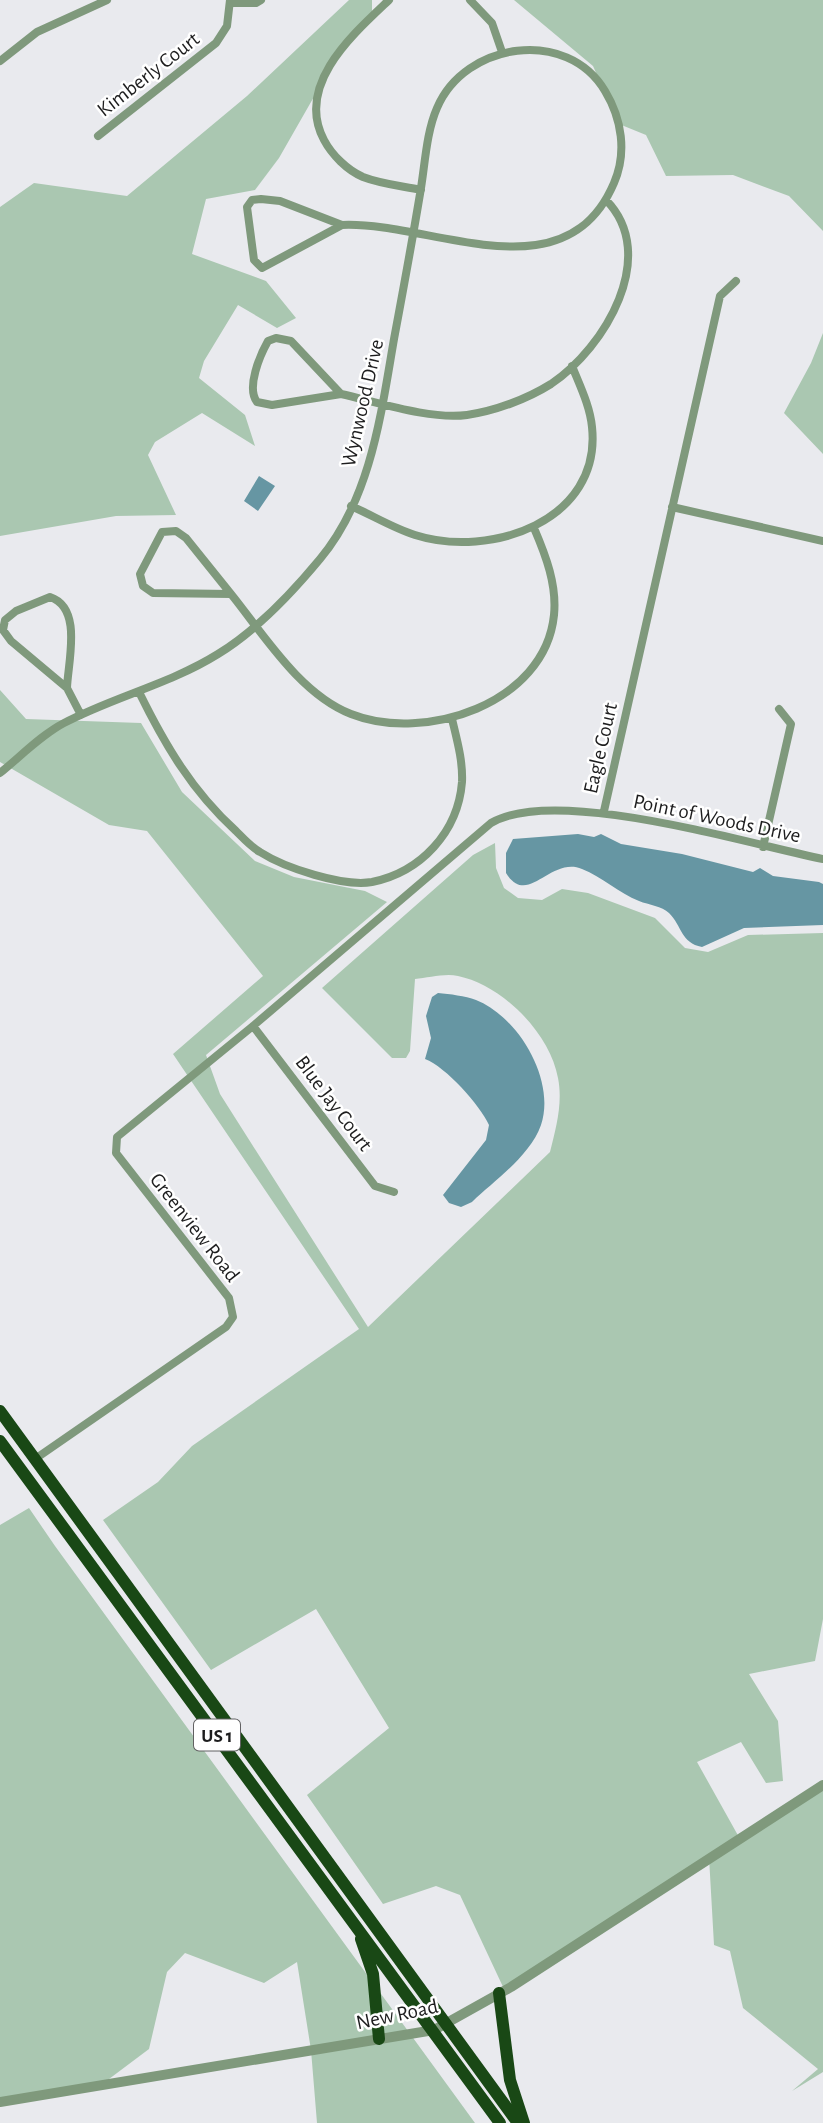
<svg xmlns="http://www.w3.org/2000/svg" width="823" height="2123" font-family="'Alegreya Sans',sans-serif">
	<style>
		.green { fill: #aac7b1 }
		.water { fill: #6696a3 }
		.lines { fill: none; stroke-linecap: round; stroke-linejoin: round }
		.minor { stroke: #7f997c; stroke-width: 8 }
		.tertiary { stroke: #7f997c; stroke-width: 10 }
		.trunk { stroke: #194815; stroke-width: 12 }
		.labels { text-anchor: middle; stroke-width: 5; stroke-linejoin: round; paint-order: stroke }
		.shield { fill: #fff; stroke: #616162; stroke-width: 2 }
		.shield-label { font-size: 19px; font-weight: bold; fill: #1d1d1e }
		.street-label { font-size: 21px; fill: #1d1d1e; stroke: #fff }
	</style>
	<rect width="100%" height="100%" fill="#e9eaee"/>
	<!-- green -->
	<path class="green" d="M349 0H372V14L324 69 319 88 279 158 255 190 206 199 192 254 266 281 296 318 277 328 238 305 204 361 199 378 245 415 255 446 202 413 155 442 148 455 176 515 116 516 0 536V207L34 183 127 196 247 96Z
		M514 0H823V231L789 196 733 175 666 176 646 135 619 124 593 66Z
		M823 333V454L784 413 811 363Z
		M0 690 26 719 141 723 182 792 255 861 294 877 365 891 387 902 206 1055 220 1094 368 1327 550 1152C556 1128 563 1103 558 1078 550 1033 502 985 458 976 445 973 428 978 415 979L410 1051 406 1058H392L322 988 473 855 495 843 496 868 504 888 518 898 542 900 562 889 588 893 655 918 685 948 708 952 748 935 823 933V1619L815 1661 749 1674 778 1721 783 1781 766 1783 741 1742 697 1762 740 1839 823 1786V2072L792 2091 818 2069 743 2008 730 1951 714 1945 709 1857 504 1989 460 1895 436 1886 383 1904 307 1795 389 1728 316 1609 211 1670 103 1520 158 1482 192 1446 359 1329 173 1054 263 976 147 831 109 825 0 762Z
		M29 1508 55 1546 475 2123H317L311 2050 297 1962 264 1983 185 1953 167 1972 149 2049 105 2082 0 2102V1525Z"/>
	<!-- water -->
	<path class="water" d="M259 476 275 486 258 511 244 501Z
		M578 834 594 837 601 834 621 844 682 854 753 872 760 868 773 876 819 882 823 884V925L744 928 702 947C681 943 682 926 669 913 662 906 649 905 639 901 619 893 602 877 582 869 550 856 528 908 506 873V853L513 839Z
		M438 993C450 994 465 996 476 1000 519 1017 556 1081 541 1125 530 1156 495 1180 472 1202L461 1207 449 1203 443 1195 486 1140 489 1125C480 1105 446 1067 425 1059L431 1038 426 1016 432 997Z"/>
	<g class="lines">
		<!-- minor -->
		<path class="minor" d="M389 0C352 35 295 85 324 140 332 155 347 170 363 177 381 184 402 186 421 190
			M470 0 492 23 502 52
			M231 3H256L261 0
			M0 61 37 32 107 0
			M98 136 216 43 227 26 230 0
			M261 199 280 201 342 225 262 268 254 260 247 207 252 200Z
			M276 338 291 341 341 394 272 405 257 402C246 388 260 355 268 341Z
			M341 394C377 402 430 420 467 415 495 411 527 399 551 384 605 348 660 255 606 200
			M351 506C372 515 393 528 415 535 490 559 602 521 592 427 590 406 580 386 572 366
			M672 507 823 541
			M176 531 186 538 231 594 153 593 143 586 140 574 162 532Z
			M231 594C264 635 300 694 351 714 424 743 545 704 554 615 557 585 546 556 534 528
			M50 597C83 608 68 661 67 688L11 641 3 630 5 620 16 611Z
			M67 688 81 715
			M139 692C165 745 192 791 236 831 243 838 251 847 260 852 285 868 343 887 372 882 421 872 458 832 462 782 463 761 457 740 452 719
			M0 773C20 757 41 735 64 723 113 697 170 684 218 654 256 631 291 594 320 559 371 498 381 414 394 339 403 291 412 242 420 194 425 166 426 133 437 108 465 42 567 27 605 91 622 119 627 153 614 183 565 298 431 221 342 225
			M604 811 720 296 736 281
			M763 847 791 724 779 709
			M253 1026 375 1186 394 1192
			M35 1459 226 1327 233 1317 229 1298 116 1153 117 1137 253 1026 491 823C555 785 748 844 823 859"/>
		<!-- tertiary -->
		<path class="tertiary" d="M0 2102 434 2030 511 1987 823 1785"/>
		<!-- trunk -->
		<path class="trunk" d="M0 1411 518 2123
			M0 1441 500 2123
			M361 1939 373 1974 379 2039
			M499 1993 510 2080 524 2123"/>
	</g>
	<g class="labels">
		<!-- shield labels -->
		<rect class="shield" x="194" y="1719.5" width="46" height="31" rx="5"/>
		<g class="shield-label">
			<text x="217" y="1742">US 1</text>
		</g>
		<!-- street labels -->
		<g class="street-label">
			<text transform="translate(148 74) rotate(-38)" y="7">Kimberly Court</text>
			<text transform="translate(362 403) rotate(-77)" y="7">Wynwood Drive</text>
			<text transform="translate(600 748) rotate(-77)" y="7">Eagle Court</text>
			<text transform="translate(717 818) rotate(12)" y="7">Point of Woods Drive</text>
			<text transform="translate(334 1103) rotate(53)" y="7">Blue Jay Court</text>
			<text transform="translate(195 1227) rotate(52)" y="7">Greenview Road</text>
			<text transform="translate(397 2014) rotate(-12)" y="7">New Road</text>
		</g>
	</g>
</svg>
